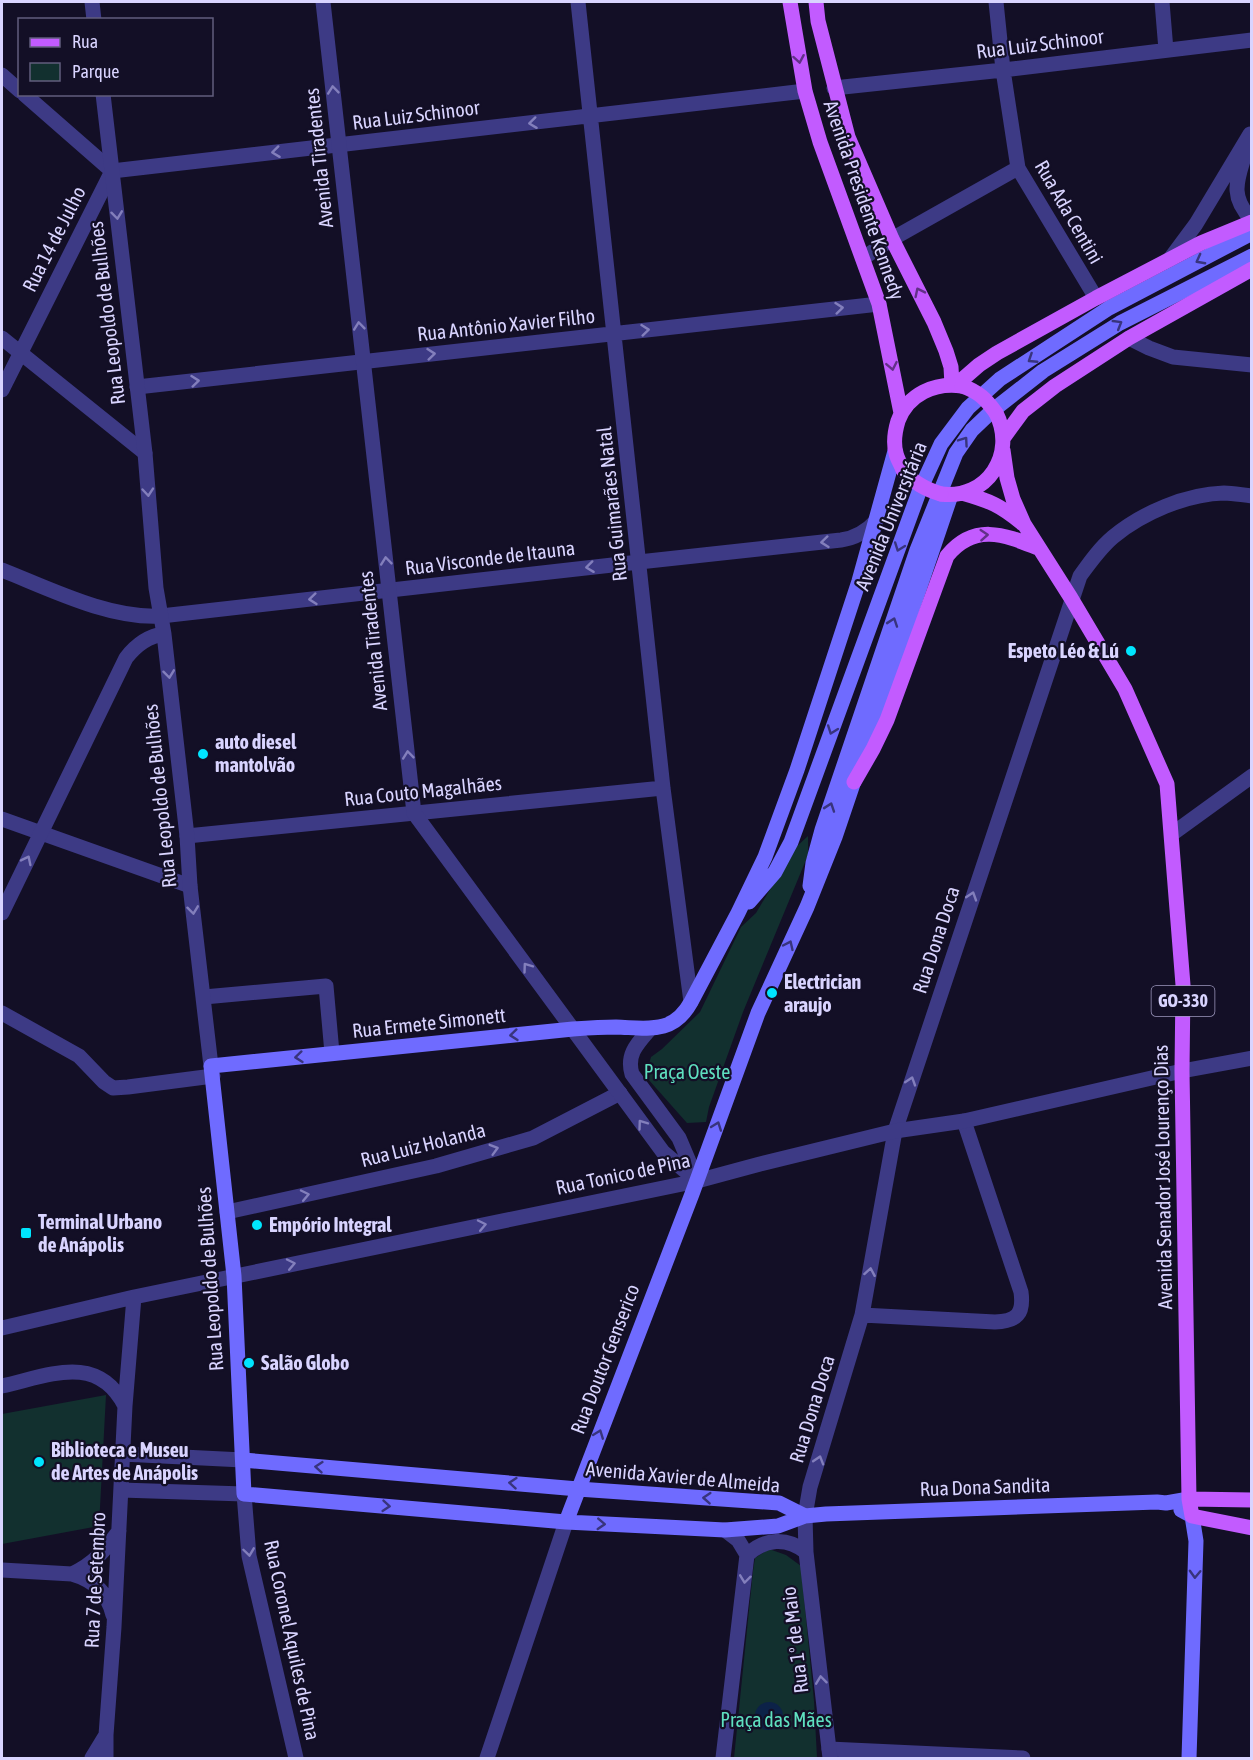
<svg xmlns="http://www.w3.org/2000/svg" width="1253" height="1760" font-family="'Asap Condensed',sans-serif">
	<style>
		.green { fill: #12302f }
		.water { fill: #0c2248 }
		.lines { fill: none; stroke-linecap: round; stroke-linejoin: round }
		.minor { stroke: #3d3a85; stroke-width: 15 }
		.tertiary { stroke: #3d3a85; stroke-width: 15 }
		.secondary { stroke: #6f6bff; stroke-width: 15 }
		.primary { stroke: #c25bff; stroke-width: 15 }
		.primary-bridge { stroke: #c25bff; stroke-width: 15 }
		.oneway { stroke: #623188 }
		.oneway2 { stroke: #837fbc }
		.oneway3 { stroke: #38347d }
		.poi-dot { fill: #00e5ff; stroke: #130f26; stroke-width: 2 }
		.labels { text-anchor: middle; stroke-width: 4.5; stroke-linejoin: round; paint-order: stroke }
		.shield { fill: #130f26; stroke: #9e99be; stroke-width: 1.5 }
		.shield-label { font-size: 18px; font-weight: bold; fill: #d9d4ff }
		.street-label { font-size: 20px; fill: #d9d4ff; stroke: #130f26 }
		.poi-label { font-size: 20px; font-weight: bold; fill: #d9d4ff; stroke: #130f26; text-anchor: start }
		.park-label { font-size: 20px; fill: #5fe0c0; stroke: #130f26 }
	</style>
	<rect width="100%" height="100%" fill="#130f26"/>
	<!-- green -->
	<path class="green" d="M808 836V855L743 1012 709 1107 706 1122 687 1123 648 1079 647 1071 651 1057 662 1049 700 1012 741 927 756 913 794 849Z
		M106 1395 99 1526 2 1544V1414Z
		M769 1549 786 1555 801 1566 814 1701 817 1758H734L753 1571 755 1558Z"/>
	<!-- water -->
	<path class="water" d="M755 1716a14 14 0 1 1 28 0a14 14 0 1 1-28 0Z"/>
	<g class="lines">
		<!-- minor -->
		<path class="minor" d="M578 2 663 788 691 1002
			M996 2 1003 70 1018 168 1096 298
			M1162 2 1166 50
			M2 75 20 91
			M834 88 1003 70 1252 40
			M24 94 112 171 805 91
			M1247 147C1239 177 1227 194 1252 220
			M863 258 892 239 1018 168
			M1170 259 1196 224 1250 134
			M2 338 145 453
			M1129 338 1149 348 1173 357 1252 365
			M137 387 879 304
			M2 390 112 171
			M161 616 639 562 841 540C856 538 867 531 877 520
			M2 819 190 886
			M1172 834 1252 776
			M187 836 663 788
			M204 997 326 986 332 1053
			M2 1013 79 1056 104 1082 113 1088 128 1087 213 1076
			M1182 1071 1252 1058
			M227 1212 436 1166 533 1138 620 1093
			M862 1315 995 1322C1017 1321 1024 1314 1021 1292L964 1121
			M244 1494 249 1556 296 1758
			M805 1516 810 1487 862 1315 895 1131 1080 576C1090 562 1100 548 1113 537 1142 513 1186 494 1224 493 1233 493 1242 495 1252 496
			M829 1749 1023 1758"/>
		<!-- tertiary -->
		<path class="tertiary" d="M92 2 94 20
			M323 2 414 813 663 1152 697 1181
			M103 94 145 453 156 588 164 634 187 836 190 886 211 1066
			M2 570C50 589 109 619 161 616
			M2 913 126 658C136 645 148 636 164 634
			M650 1029C638 1043 626 1054 632 1074L679 1138 696 1178
			M2 1328 134 1297 697 1181 760 1164 895 1131 964 1121 1182 1071
			M2 1386C48 1376 97 1352 125 1406
			M122 1454 243 1460
			M121 1490 244 1494
			M805 1516 806 1552 830 1758
			M747 1555C765 1538 787 1537 806 1552
			M2 1570 72 1574C93 1580 108 1593 113 1615
			M72 1574C95 1563 104 1551 119 1531
			M92 1758 106 1735
			M106 1758V1735L114 1627 125 1406 134 1297
			M487 1758 566 1522
			M723 1758 747 1555 738 1540 725 1530"/>
		<!-- secondary -->
		<path class="secondary" d="M895 451 859 581 797 770 765 857 738 913 691 1002C673 1035 647 1028 616 1027 601 1027 587 1028 573 1029L211 1066 234 1276 244 1494 566 1522 725 1530 778 1526 805 1516 826 1514 1157 1502 1166 1503 1189 1499
			M810 886 813 863 822 830 917 550 956 453 972 430 992 411 1043 371 1120 323 1252 256
			M749 902 775 872 791 842 919 492 941 444 968 408 1000 379 1109 308 1252 233
			M243 1460 578 1489 779 1503 805 1516
			M1181 1510 1192 1516 1196 1541 1189 1758
			M566 1522 692 1194 758 1013 807 907 835 837 951 495"/>
		<!-- primary -->
		<path class="primary" d="M790 2 805 91 820 142 879 304 901 413
			M816 2 818 21 848 137 892 239 934 322 946 351 951 367 952 385
			M956 385 979 365 997 353 1096 298 1201 243 1252 222
			M1004 437 1023 411 1055 386 1129 338 1252 269
			M1003 450 1007 478 1013 499 1024 524 1071 598 1125 689 1167 784 1183 985 1182 1071 1189 1499 1192 1516 1252 1528
			M903 470C901 464 897 459 896 453 893 442 895 431 898 421 908 394 935 382 962 386
			M962 493C990 501 1000 505 1023 524
			M941 494C987 500 1017 454 996 413
			M854 782 873 749 887 720 947 556C974 523 1003 534 1038 548
			M1189 1499 1252 1500"/>
		<!-- primary-bridge -->
		<path class="primary-bridge" d="M962 386C979 392 986 399 996 413
			M903 470C914 483 925 489 941 494"/>
	</g>
	<!-- one-way arrows -->
	<defs><path id="oneway-chevron" d="M-2-3.5L2.5 0L-2 3.5" fill="none" stroke-width="1.6" stroke-linecap="round" stroke-linejoin="round" transform="scale(1.5)"/></defs>
	<g class="oneway">
		<use href="#oneway-chevron" transform="translate(799 59) rotate(80)"/>
		<use href="#oneway-chevron" transform="translate(919 292) rotate(-116)"/>
		<use href="#oneway-chevron" transform="translate(892 366) rotate(79)"/>
		<use href="#oneway-chevron" transform="translate(984 535) rotate(-4)"/>
	</g>
	<g class="oneway2">
		<use href="#oneway-chevron" transform="translate(333 90) rotate(-96)"/>
		<use href="#oneway-chevron" transform="translate(533 123) rotate(173)"/>
		<use href="#oneway-chevron" transform="translate(276 152) rotate(173)"/>
		<use href="#oneway-chevron" transform="translate(117 215) rotate(83)"/>
		<use href="#oneway-chevron" transform="translate(839 308) rotate(-6)"/>
		<use href="#oneway-chevron" transform="translate(359 326) rotate(-96)"/>
		<use href="#oneway-chevron" transform="translate(645 330) rotate(-6)"/>
		<use href="#oneway-chevron" transform="translate(431 354) rotate(-6)"/>
		<use href="#oneway-chevron" transform="translate(195 381) rotate(-6)"/>
		<use href="#oneway-chevron" transform="translate(148 492) rotate(85)"/>
		<use href="#oneway-chevron" transform="translate(825 542) rotate(174)"/>
		<use href="#oneway-chevron" transform="translate(386 561) rotate(-96)"/>
		<use href="#oneway-chevron" transform="translate(590 567) rotate(173)"/>
		<use href="#oneway-chevron" transform="translate(313 599) rotate(174)"/>
		<use href="#oneway-chevron" transform="translate(169 674) rotate(83)"/>
		<use href="#oneway-chevron" transform="translate(408 755) rotate(-96)"/>
		<use href="#oneway-chevron" transform="translate(27 860) rotate(-64)"/>
		<use href="#oneway-chevron" transform="translate(972 896) rotate(-72)"/>
		<use href="#oneway-chevron" transform="translate(193 910) rotate(83)"/>
		<use href="#oneway-chevron" transform="translate(527 967) rotate(-126)"/>
		<use href="#oneway-chevron" transform="translate(911 1081) rotate(-72)"/>
		<use href="#oneway-chevron" transform="translate(642 1124) rotate(-126)"/>
		<use href="#oneway-chevron" transform="translate(494 1149) rotate(-16)"/>
		<use href="#oneway-chevron" transform="translate(305 1195) rotate(-12)"/>
		<use href="#oneway-chevron" transform="translate(482 1225) rotate(-12)"/>
		<use href="#oneway-chevron" transform="translate(291 1264) rotate(-12)"/>
		<use href="#oneway-chevron" transform="translate(870 1272) rotate(-80)"/>
		<use href="#oneway-chevron" transform="translate(819 1460) rotate(-73)"/>
		<use href="#oneway-chevron" transform="translate(249 1552) rotate(82)"/>
		<use href="#oneway-chevron" transform="translate(745 1579) rotate(97)"/>
		<use href="#oneway-chevron" transform="translate(821 1680) rotate(-97)"/>
	</g>
	<g class="oneway3">
		<use href="#oneway-chevron" transform="translate(1200 260) rotate(152)"/>
		<use href="#oneway-chevron" transform="translate(1118 324) rotate(-31)"/>
		<use href="#oneway-chevron" transform="translate(1032 359) rotate(147)"/>
		<use href="#oneway-chevron" transform="translate(964 441) rotate(-55)"/>
		<use href="#oneway-chevron" transform="translate(899 547) rotate(110)"/>
		<use href="#oneway-chevron" transform="translate(893 622) rotate(-71)"/>
		<use href="#oneway-chevron" transform="translate(832 730) rotate(110)"/>
		<use href="#oneway-chevron" transform="translate(830 807) rotate(-71)"/>
		<use href="#oneway-chevron" transform="translate(789 945) rotate(-65)"/>
		<use href="#oneway-chevron" transform="translate(514 1035) rotate(174)"/>
		<use href="#oneway-chevron" transform="translate(299 1057) rotate(174)"/>
		<use href="#oneway-chevron" transform="translate(717 1126) rotate(-70)"/>
		<use href="#oneway-chevron" transform="translate(599 1434) rotate(-69)"/>
		<use href="#oneway-chevron" transform="translate(319 1467) rotate(-175)"/>
		<use href="#oneway-chevron" transform="translate(513 1483) rotate(-175)"/>
		<use href="#oneway-chevron" transform="translate(707 1498) rotate(-176)"/>
		<use href="#oneway-chevron" transform="translate(386 1506) rotate(5)"/>
		<use href="#oneway-chevron" transform="translate(601 1524) rotate(3)"/>
		<use href="#oneway-chevron" transform="translate(1195 1574) rotate(92)"/>
	</g>
	<!-- markers -->
	<g class="poi-dot">
		<circle cx="1131" cy="651" r="6"/>
		<circle cx="203" cy="754" r="6"/>
		<circle cx="772" cy="993" r="6"/>
		<circle cx="257" cy="1225" r="6"/>
		<rect x="20" y="1227" width="12" height="12" rx="3"/>
		<circle cx="249" cy="1363" r="6"/>
		<circle cx="39" cy="1462" r="6"/>
	</g>
	<g class="labels">
		<!-- shield labels -->
		<rect class="shield" x="1151.5" y="986" width="63" height="30" rx="4.5"/>
		<g class="shield-label">
			<text x="1183" y="1007">GO-330</text>
		</g>
		<!-- street labels -->
		<g class="street-label">
			<text transform="translate(1040 44) rotate(-7)" y="7">Rua Luiz Schinoor</text>
			<text transform="translate(416 115) rotate(-7)" y="7">Rua Luiz Schinoor</text>
			<text transform="translate(319 158) rotate(-96)" y="7">Avenida Tiradentes</text>
			<text transform="translate(864 200) rotate(71)" y="7">Avenida Presidente Kennedy</text>
			<text transform="translate(1069 212) rotate(60)" y="7">Rua Ada Centini</text>
			<text transform="translate(54 239) rotate(-63)" y="7">Rua 14 de Julho</text>
			<text transform="translate(107 313) rotate(-97)" y="7">Rua Leopoldo de Bulhões</text>
			<text transform="translate(506 325) rotate(-6)" y="7">Rua Antônio Xavier Filho</text>
			<text transform="translate(612 504) rotate(-96)" y="7">Rua Guimarães Natal</text>
			<text transform="translate(891 516) rotate(-68)" y="7">Avenida Universitária</text>
			<text transform="translate(490 558) rotate(-7)" y="7">Rua Visconde de Itauna</text>
			<text transform="translate(373 641) rotate(-96)" y="7">Avenida Tiradentes</text>
			<text transform="translate(423 791) rotate(-6)" y="7">Rua Couto Magalhães</text>
			<text transform="translate(160 796) rotate(-96)" y="7">Rua Leopoldo de Bulhões</text>
			<text transform="translate(936 940) rotate(-72)" y="7">Rua Dona Doca</text>
			<text transform="translate(429 1023) rotate(-6)" y="7">Rua Ermete Simonett</text>
			<text transform="translate(423 1145) rotate(-14)" y="7">Rua Luiz Holanda</text>
			<text transform="translate(623 1174) rotate(-12)" y="7">Rua Tonico de Pina</text>
			<text transform="translate(1163 1177) rotate(-91)" y="7">Avenida Senador José Lourenço Dias</text>
			<text transform="translate(210 1279) rotate(-94)" y="7">Rua Leopoldo de Bulhões</text>
			<text transform="translate(605 1359) rotate(-69)" y="7">Rua Doutor Genserico</text>
			<text transform="translate(812 1409) rotate(-73)" y="7">Rua Dona Doca</text>
			<text transform="translate(683 1477) rotate(5)" y="7">Avenida Xavier de Almeida</text>
			<text transform="translate(985 1487) rotate(-2)" y="7">Rua Dona Sandita</text>
			<text transform="translate(95 1580) rotate(-87)" y="7">Rua 7 de Setembro</text>
			<text transform="translate(292 1640) rotate(78)" y="7">Rua Coronel Aquiles de Pina</text>
			<text transform="translate(795 1640) rotate(-97)" y="7">Rua 1º de Maio</text>
		</g>
		<!-- poi labels -->
		<g class="poi-label">
			<text x="1119" y="658" text-anchor="end">Espeto Léo &amp; Lú</text>
			<text x="215" y="749">auto diesel<tspan x="215" dy="23">mantolvão</tspan></text>
			<text x="784" y="989">Electrician<tspan x="784" dy="23">araujo</tspan></text>
			<text x="38" y="1229">Terminal Urbano<tspan x="38" dy="23">de Anápolis</tspan></text>
			<text x="269" y="1232">Empório Integral</text>
			<text x="261" y="1370">Salão Globo</text>
			<text x="51" y="1457">Biblioteca e Museu<tspan x="51" dy="23">de Artes de Anápolis</tspan></text>
		</g>
		<!-- park labels -->
		<g class="park-label">
			<text x="687" y="1079">Praça Oeste</text>
			<text x="776" y="1727">Praça das Mães</text>
		</g>
	</g>
	<!-- border -->
	<rect width="1253" height="1760" fill="none" stroke="#d9d4ff" stroke-width="6"/>
	<!-- legend -->
	<rect x="18" y="18" width="195" height="78" fill="#130f26" stroke="#625e7d" stroke-width="1.5"/>
	<rect x="30" y="38" width="30" height="9" fill="#c25bff" stroke="#625e7d" stroke-width="1.5"/>
	<text x="72" y="48" font-size="18" fill="#d9d4ff">Rua</text>
	<rect x="30" y="63" width="30" height="18" fill="#12302f" stroke="#625e7d" stroke-width="1.5"/>
	<text x="72" y="78" font-size="18" fill="#d9d4ff">Parque</text>
</svg>
